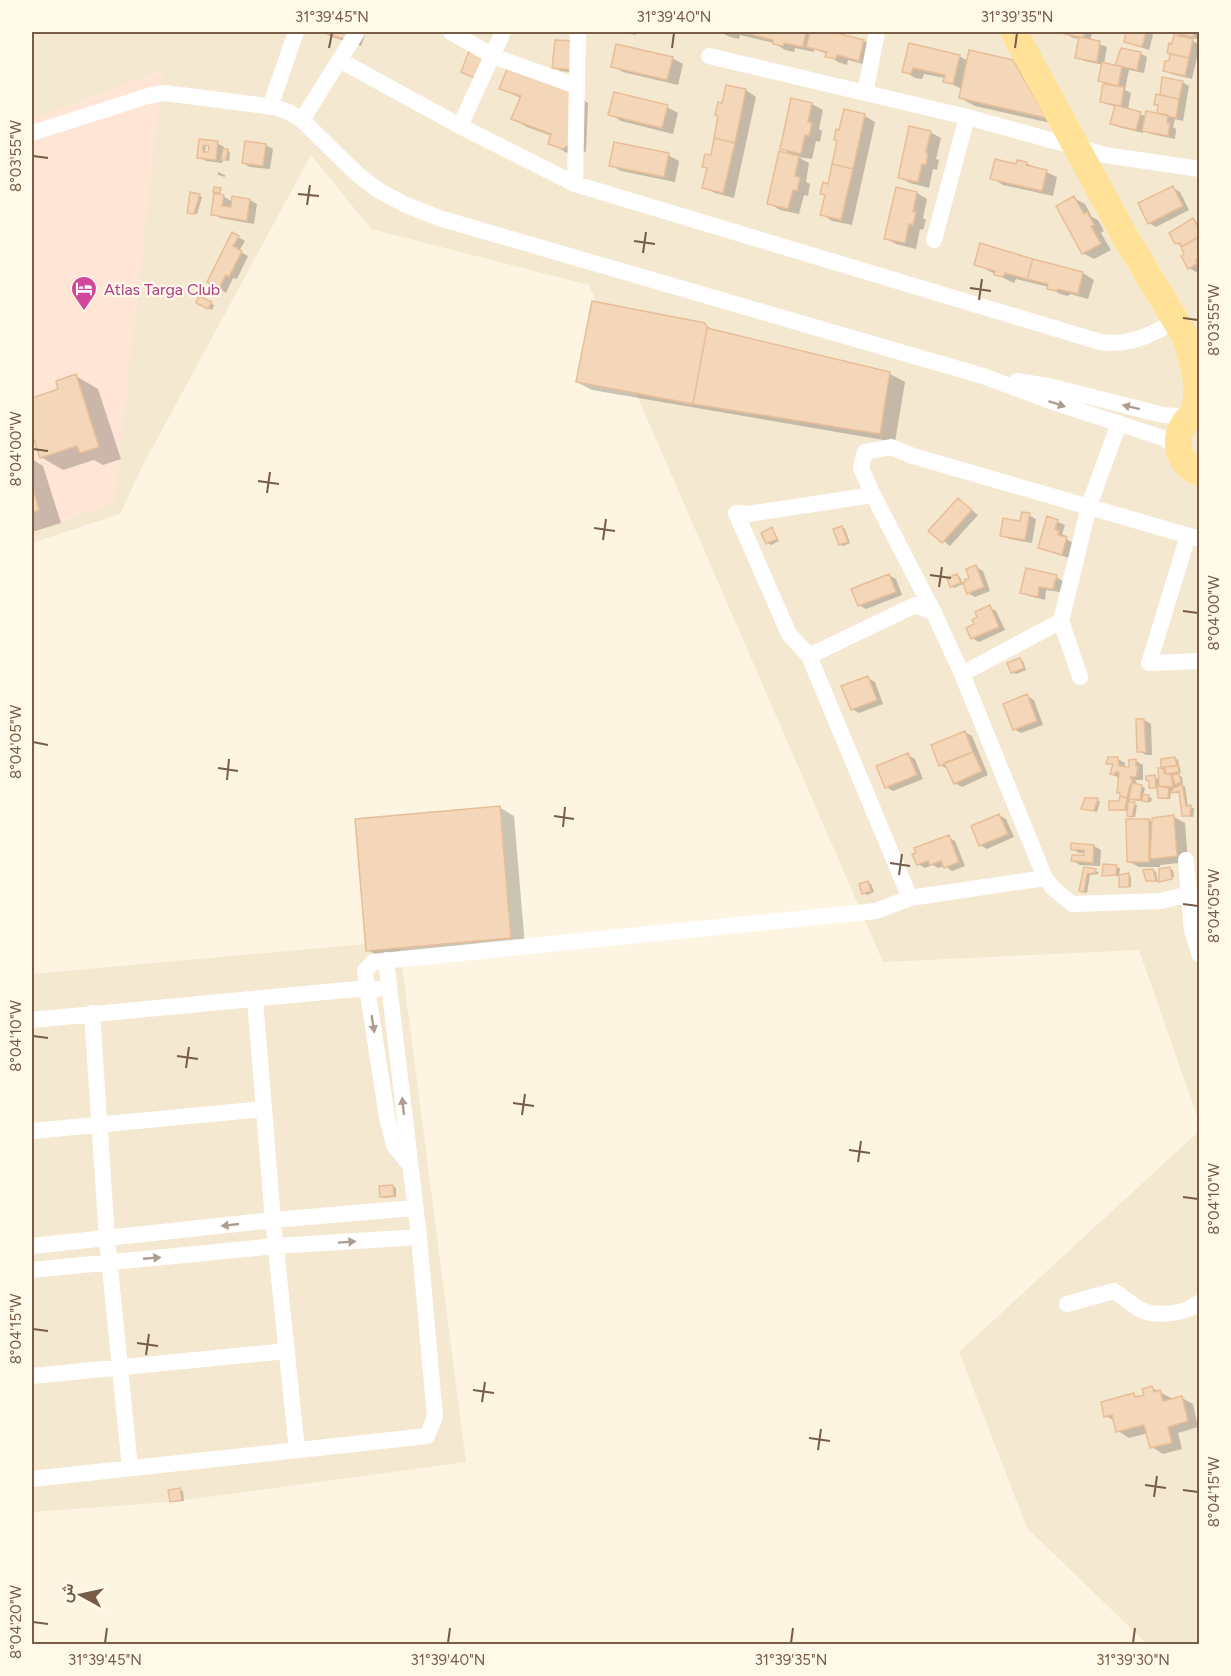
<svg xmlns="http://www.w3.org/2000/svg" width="1231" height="1676" font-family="Figtree,Vazirmatn,sans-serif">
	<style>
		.residential { fill: #f5e8d0 }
		.commercial { fill: #fee5d5 }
		.shadow { fill: #0003; fill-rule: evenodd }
		.building { fill: #f4d6b8; stroke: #e8be98; stroke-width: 1.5; fill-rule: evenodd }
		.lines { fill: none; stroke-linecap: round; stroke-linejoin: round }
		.street { stroke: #fff; stroke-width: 16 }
		.primary { stroke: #ffe298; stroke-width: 27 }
		.oneway { fill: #ad9d91 }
		.ticks { fill: none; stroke: #775c47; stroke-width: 2 }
		.labels { text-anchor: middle; stroke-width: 4.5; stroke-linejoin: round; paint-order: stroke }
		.hotel-label { font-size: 16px; fill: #b23c85; stroke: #fff9ea; text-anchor: start }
		.neatline { fill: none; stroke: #775c47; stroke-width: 2 }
		.ticks-label { font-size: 15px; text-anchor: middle; fill: #775c47 }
	</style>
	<rect width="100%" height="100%" fill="#fdf5e2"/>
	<!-- residential -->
	<path class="residential" d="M32 32H1199V1122L1139 950 883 962 589 285 371 229 311 155 142 467 120 514 32 543Z
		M399 941 466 1462 170 1502 32 1512V974Z
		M1199 1131V1644H1147L1027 1528 959 1352Z"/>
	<!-- commercial -->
	<path class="commercial" d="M163 70 114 504 32 531V119Z"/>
	<!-- shadow -->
	<path class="shadow" d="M323 32H366L361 46 332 37Z
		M619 32H637L636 35Z
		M720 32H827L864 41 875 47 870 66 848 60 847 65 838 62 827 54 814 49V52L795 48 794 52 785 50 774 43 740 35 739 39 730 37Z
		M1067 32H1096L1095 34 1092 33 1090 41 1107 47 1104 64 1116 67 1122 49 1140 53 1147 57 1144 73 1129 70 1125 90 1131 93 1128 109 1147 117 1158 115 1159 106 1156 104 1162 97 1182 82 1189 86 1183 121 1175 119 1173 127 1176 129 1175 139 1151 134 1143 130V133L1118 127 1112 123 1116 107 1101 102 1104 83 1100 81 1103 65 1084 61 1077 57 1080 39 1073 38 1066 34Z
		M1127 32H1148L1153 35 1149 50 1126 42Z
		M1174 32H1200V39L1187 38 1200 45 1192 79 1171 74 1165 70 1170 63 1173 45 1184 38Z
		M910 45 959 56 968 61H1013L1028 70 1059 125 975 106 960 98 962 89 945 81V78L924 74 922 79 915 78 904 71Z
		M581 47 579 73 561 71 554 67Z
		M672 58 683 64 678 85 623 72 612 66Z
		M501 88 573 94 588 103 586 151 579 157 565 152 550 143 552 136 527 127 513 119 522 99Z
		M746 90 756 97 734 198 715 193 704 187 723 105Z
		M812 104 823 110 819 129 822 131 820 142 816 141 812 159 798 157 809 163 806 182 810 184 808 196 804 195 799 214 780 210 769 203 792 155 781 148Z
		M667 107 678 113 673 134 621 121 610 114Z
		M865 116 875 122 852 225 832 221 822 214 826 196 822 194 829 185Z
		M930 132 941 138 936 159 939 160 937 170 933 169 929 188 910 183 899 177Z
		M201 141 217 143 224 147V150L230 152 229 161 223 159 222 163 206 161 199 157ZM206 144H211L210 154H205Z
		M246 143 266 145 273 149 270 169 250 167 243 163Z
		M668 155 679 161 675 182 621 171 610 165Z
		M1026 163 1057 177 1053 196 1003 185 992 178 1017 166Z
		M218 172 225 175V177L218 175Z
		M1173 188 1180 192 1189 210 1156 227 1149 223Z
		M917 193 927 199 923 218 926 220 923 230 920 229 916 249 896 244 885 238Z
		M199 195 202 197 197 214 191 213Z
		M223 196 233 202 250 200 257 204 254 224 220 218 213 214Z
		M1074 198 1085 204 1092 217 1098 220 1104 231 1101 233 1111 250 1094 259 1083 253Z
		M1193 220 1200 224V270L1196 272 1189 268 1183 247 1176 243Z
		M233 234 245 241 239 251 248 256 237 279 233 278 226 293 209 282Z
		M981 245 1083 273 1094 280 1088 299 1070 294 1068 296 1060 294 1049 287 1016 279 1014 283 987 270 976 264Z
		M200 298 214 305 212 310 198 302Z
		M705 325 719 333 890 374 905 382 895 442 592 390 577 382Z
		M76 376 98 389 121 459 103 465 94 460 63 470 41 457 32 432V400L60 390Z
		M32 459 43 466 61 523 32 532Z
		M958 499 978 515 950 546 931 531Z
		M1029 515 1036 519 1032 543 1009 539 1002 535Z
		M1048 518 1065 525 1062 534 1066 536 1065 538 1073 543 1069 558 1040 548Z
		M842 527 845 529 850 543 843 546 840 544Z
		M771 529 774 531 779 541 771 545 768 543Z
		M976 567 983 571 990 591 975 597 968 593Z
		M889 575 896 579 902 595 866 609 859 605Z
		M957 575 960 577 963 584 954 588 951 586Z
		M1056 577 1063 581 1060 592 1046 590 1045 600 1029 596 1022 592Z
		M989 607 996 611 1005 630 979 642 972 638 976 625Z
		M1020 659 1023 661 1026 670 1016 674 1013 672Z
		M868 678 875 682 883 704 859 713 852 709Z
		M1027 696 1034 700 1043 725 1021 733 1014 729Z
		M1144 720 1151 724 1152 755H1146L1139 751Z
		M965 732 972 736 988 775 962 787 955 783 947 769 941 765Z
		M908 755 915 759 923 779 893 791 886 787Z
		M1175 758 1178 760 1181 773 1176 774 1182 777 1183 783 1181 784 1185 787 1188 807 1194 808 1193 817 1183 815 1181 793H1176L1171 791 1170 799H1162L1159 797V789L1150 787 1155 777 1160 780 1164 770 1167 772V768L1163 766Z
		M1118 759 1125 763V768H1131V761H1136L1143 765V780H1135L1138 785 1145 788 1143 796 1152 798 1151 802 1130 800 1129 803 1137 805 1135 817H1131L1129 811 1110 809 1120 802 1121 793 1119 792V778L1112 774 1114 766 1108 763Z
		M1086 799 1100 801 1097 812 1083 808Z
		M499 807 514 816 525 946 382 958 368 950Z
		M999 815 1006 819 1014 837 987 849 980 845Z
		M1174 817 1185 823 1188 862 1160 865V867H1139L1128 861 1149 820 1153 823Z
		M948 837 955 841 965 866 952 871 945 866 938 868 933 865 925 868 918 864Z
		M1094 846 1101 850 1100 866 1080 865 1073 861 1085 857V853H1079L1072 849Z
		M1104 866 1120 868 1119 876 1103 875Z
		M1085 869 1099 872 1098 874 1090 875 1087 893 1081 891Z
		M1170 869 1173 870 1174 877 1162 880Z
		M1153 870 1156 872 1158 882 1147 880Z
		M1129 875 1131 877V887H1124L1121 886Z
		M868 882 871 884 874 892 867 895 864 893Z
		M393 1186 396 1188V1197L384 1198 381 1196Z
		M1152 1388 1171 1398V1401L1182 1398 1193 1404 1198 1427 1178 1433 1182 1449 1163 1454 1152 1447 1148 1433 1129 1438 1118 1431 1115 1421 1106 1416 1134 1395 1139 1398 1145 1396Z
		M180 1490 183 1491 184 1501 174 1502 171 1501Z"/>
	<!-- building -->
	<path class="building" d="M321 32H353L350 41Z
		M750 32H806L803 47 784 43 783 46 773 44V40L750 34Z
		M810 32H833L864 40 859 61 837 55 836 59 825 57 827 52 806 47Z
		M1065 32H1085L1083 38 1064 34Z
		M1126 32H1146L1142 47 1124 42Z
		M1172 32H1194L1193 37Z
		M1174 35 1193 39 1189 58 1167 53 1169 43 1172 44Z
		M1079 37 1100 41 1097 62 1075 58Z
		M555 40 575 41 572 70 552 68Z
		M909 43 960 55 953 84 943 82 945 75 913 68 911 74 902 72Z
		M616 44 673 57 667 80 611 67Z
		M1121 48 1141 52 1137 70 1115 65Z
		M969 50 1013 60 1046 118 959 98Z
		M469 51 488 58 479 80 461 72Z
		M1170 54 1189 58 1185 76 1163 71 1165 61H1169Z
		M1102 62 1122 67 1118 86 1098 81Z
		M507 69 574 93 572 142 563 149 548 144 551 134 511 119 521 96 499 89Z
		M1162 77 1183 81 1179 99 1160 95Z
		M1103 84 1124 87 1121 106 1100 102Z
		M726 85 746 89 735 143 714 138 718 116 715 115 718 102 722 103Z
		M614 92 668 105 662 128 608 115Z
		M1156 94 1179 99 1176 118 1157 113 1158 105H1154Z
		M791 98 812 103 808 122 812 123 809 136 805 135 801 154 780 149Z
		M1115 105 1141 112 1136 130 1110 124Z
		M844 109 865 114 853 169 832 164 837 141 834 140 836 129 839 130Z
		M1146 111 1168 115 1167 123H1170L1168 136 1142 131Z
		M909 126 931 131 926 152H928L926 165 922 164 918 182 898 178Z
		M714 138 735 143 723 193 702 188 707 168 702 167 705 154 711 155Z
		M199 139 218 141 216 160 197 158ZM203 145 209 146 208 152H203Z
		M245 141 266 144 263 166 242 163Z
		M614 142 669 153 664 177 609 166Z
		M223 149H228L226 160H221Z
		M779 151 799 156 795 176 800 177 797 191 793 190 788 209 767 204Z
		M995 159 1016 164 1017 160 1027 162 1026 165 1047 170 1042 191 990 179Z
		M832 164 853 169 841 220 820 215 825 195 820 194 823 182 828 184Z
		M1173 186 1183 206 1148 224 1138 203Z
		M214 187 221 188 220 193 213 192Z
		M896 187 917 192 913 212H916L913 225 909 224 905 243 884 239Z
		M190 192 200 194 194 214 187 213Z
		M214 193 224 195 222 206 231 207 232 196 250 199 247 221 211 215Z
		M1074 196 1084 214 1087 212 1094 225 1091 226 1101 244 1082 254 1056 206Z
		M1193 218 1200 230V236L1181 247 1180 243 1175 244 1169 233Z
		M232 232 239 236 233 246 242 251 229 277 226 275 218 290 207 282Z
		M1200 236V259L1196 260 1197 264 1188 269 1181 256 1184 254 1181 247Z
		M980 243 1033 259 1027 279 1005 273 1003 277 994 275 995 271 974 265Z
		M1033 259 1083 272 1078 294 1058 289 1056 291 1047 289 1048 284 1027 279Z
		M199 296 212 302 208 309 196 303Z
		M592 301 705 323 707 328 693 404 576 382Z
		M707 328 890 372 880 434 693 404Z
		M76 374 99 447 80 453 77 446 40 458 32 434V398L58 389 56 381Z
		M32 485 39 510 32 513Z
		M958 498 972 510 942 543 928 531Z
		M1022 512 1030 513 1025 540 1000 536 1003 518 1020 521Z
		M1047 516 1058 520 1055 529 1059 531 1058 535 1067 537 1062 555 1038 548Z
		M842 526 848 542 839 545 833 529Z
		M772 527 777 539 766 544 761 533Z
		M976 565 984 587 967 594 963 583 966 582 964 580 969 578 966 569Z
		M1026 568 1057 575 1053 589 1039 587 1038 597 1020 593Z
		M889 574 896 592 858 606 851 589Z
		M957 574 961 583 950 587 947 578Z
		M990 605 999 627 971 639 966 628 974 624 972 620 977 617 975 612Z
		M1020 658 1024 668 1011 673 1007 663Z
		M868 676 877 700 851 710 841 686Z
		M1027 694 1037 721 1013 730 1003 704Z
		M1136 719H1144L1146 752H1137Z
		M965 731 973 752 939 766 931 745Z
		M973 752 982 771 954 784 944 763Z
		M908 753 917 775 885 788 876 766Z
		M1108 757H1118L1119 766 1129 767V760L1136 759V766H1138L1136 777H1130L1133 782 1130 785 1127 798 1120 796V792L1117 793 1119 772H1115L1114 775 1110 774 1113 764H1106Z
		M1175 757 1177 766 1161 767V759Z
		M1178 765 1179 772 1166 774 1165 767Z
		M1158 768 1164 769V773L1171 775 1173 787 1159 786Z
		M1179 774 1181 782 1175 785 1172 775Z
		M1155 775 1156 788H1149V781L1146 780V776Z
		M1132 783 1142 785 1140 800 1129 799Z
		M1182 784 1186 806 1191 805 1190 816H1182L1179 791 1172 793V789Z
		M1157 786 1169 788 1168 798H1158Z
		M1143 794 1149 795 1148 802 1142 801Z
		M1120 796 1127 798 1125 810H1109V801H1119Z
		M1085 798H1098L1094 811 1081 809Z
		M1128 802H1135L1132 817 1127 816Z
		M500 806 511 938 366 951 355 819Z
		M999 814 1008 834 979 846 971 826Z
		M1174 815 1177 856 1150 859 1152 818Z
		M1126 819H1149V862H1127Z
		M949 835 959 862 944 868 941 861 930 865 928 861 917 865 912 854 916 853 914 848Z
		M1071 843 1094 845 1093 863 1071 861 1072 855H1084V850H1071Z
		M1103 864 1117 865 1116 875 1102 876Z
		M1084 867 1096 869 1095 873 1087 874 1084 892 1079 891Z
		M1170 867 1172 879 1159 882V869Z
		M1153 869 1156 881H1146L1143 870Z
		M1129 873V887H1119V875Z
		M868 881 871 891 862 894 859 884Z
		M393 1185 394 1196 380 1197 379 1186Z
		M1152 1386 1154 1392 1160 1390 1163 1401 1182 1396 1188 1421 1168 1427 1172 1443 1150 1448 1144 1425 1116 1432 1112 1415 1104 1417 1101 1402 1134 1393 1135 1397 1144 1395 1142 1389Z
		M180 1488 182 1500 170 1502 168 1490Z"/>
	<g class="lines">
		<!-- street -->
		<path class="street" d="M451 32 493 56 576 86
			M709 56 967 117 1105 155 1200 169
			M341 61 460 126 575 184 1100 342C1130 346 1151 335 1176 321
			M865 93 877 32
			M270 107 296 32
			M302 120 357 32
			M460 126 503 32
			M32 133 148 96 165 93 274 107 289 112 302 120 356 173 378 190 404 204 439 218 983 376 1050 401 1166 439 1179 452
			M575 184 578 32
			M934 240 967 117
			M1017 381 1053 387 1163 415 1189 417
			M873 495 934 613
			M1188 536 1149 663 1200 661
			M809 656 789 634 736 513 748 514 873 495 861 468 865 452 891 447 913 456 1200 539
			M962 674 1061 621
			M1080 677 1061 621 1089 506 1119 423
			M1186 860 1192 930 1200 955
			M1045 878 910 898 809 656 915 605 934 613 962 674 1045 878 1053 888 1072 904 1161 901 1189 894
			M255 1000 273 1220 297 1450
			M92 1013 107 1238 130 1468
			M32 1020 367 988 377 989
			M32 1131 264 1109
			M409 1164 394 1145 387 1117 367 988 365 971 373 962 876 911 910 898
			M32 1246 273 1220 414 1208
			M32 1270 276 1246 419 1237
			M1067 1304 1114 1291C1124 1297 1131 1305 1141 1310 1158 1317 1186 1314 1200 1302
			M32 1376 287 1351
			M32 1479 427 1436 435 1417 419 1237 386 960"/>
		<!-- primary -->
		<path class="primary" d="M1014 32 1123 233 1186 338 1200 354
			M1186 338C1194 365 1202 387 1193 414
			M1200 411C1172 423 1170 461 1200 473"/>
	</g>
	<!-- one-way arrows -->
	<defs><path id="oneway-solid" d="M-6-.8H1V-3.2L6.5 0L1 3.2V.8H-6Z" transform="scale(1.5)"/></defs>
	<g class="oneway">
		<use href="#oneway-solid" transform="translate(1057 404) rotate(18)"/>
		<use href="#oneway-solid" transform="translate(1131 407) rotate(-166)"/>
		<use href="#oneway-solid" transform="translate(373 1024) rotate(81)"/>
		<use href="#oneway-solid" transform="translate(403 1106) rotate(-96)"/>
		<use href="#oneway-solid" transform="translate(230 1225) rotate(174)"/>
		<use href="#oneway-solid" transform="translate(347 1242) rotate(-4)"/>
		<use href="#oneway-solid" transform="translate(152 1258) rotate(-5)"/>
	</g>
	<!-- ticks -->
	<path class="ticks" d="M329 48 332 33M672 48 674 33M1015 48 1017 33M33 156 48 158M298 194 319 196M307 205 310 185M634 241 655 244M643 253 646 232M970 288 991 291M979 300 982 279M1183 318 1198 320M33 449 48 451M258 481 279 484M267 493 270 472M594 528 615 531M603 540 606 519M930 575 951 578M939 587 942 567M1183 611 1198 613M33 742 48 745M218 768 238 771M227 780 229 759M554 816 574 819M563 827 565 807M890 863 910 866M899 875 902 854M1183 904 1198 906M33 1036 48 1038M177 1056 198 1059M186 1068 189 1047M513 1103 534 1106M522 1115 525 1094M849 1150 870 1153M858 1162 861 1141M1183 1197 1198 1199M33 1329 48 1331M137 1343 158 1346M146 1355 149 1334M473 1390 494 1393M482 1402 485 1382M809 1438 830 1441M818 1450 821 1429M1145 1485 1166 1488M1183 1490 1198 1492M1154 1497 1157 1476M33 1622 48 1624M105 1643 107 1628M448 1643 450 1628M791 1643 793 1628M1133 1643 1135 1628"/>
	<!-- icons -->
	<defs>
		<symbol id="hotel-pin" viewBox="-11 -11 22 30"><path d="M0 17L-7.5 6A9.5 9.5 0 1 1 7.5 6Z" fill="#d1479c" stroke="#fff9ea"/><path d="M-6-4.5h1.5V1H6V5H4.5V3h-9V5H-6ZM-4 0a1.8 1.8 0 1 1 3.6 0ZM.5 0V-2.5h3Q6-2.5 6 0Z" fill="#fff"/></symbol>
	</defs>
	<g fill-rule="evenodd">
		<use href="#hotel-pin" x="69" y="274" width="30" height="40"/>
	</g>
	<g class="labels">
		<!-- hotel labels -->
		<g class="hotel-label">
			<text x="104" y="295">Atlas Targa Club</text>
		</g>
	</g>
	<!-- border -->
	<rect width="1231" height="1676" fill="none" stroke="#fff9ea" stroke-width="66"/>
	<!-- north arrow -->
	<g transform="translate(81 1595) rotate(278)" stroke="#fff9ea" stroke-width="4.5" paint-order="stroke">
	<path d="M0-4.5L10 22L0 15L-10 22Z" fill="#775c47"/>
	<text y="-9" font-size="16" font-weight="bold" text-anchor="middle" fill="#775c47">ش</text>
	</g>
	<rect x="33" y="33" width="1165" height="1610" class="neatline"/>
	<g class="ticks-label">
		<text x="332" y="22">31°39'45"N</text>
		<text x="674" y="22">31°39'40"N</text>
		<text x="1017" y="22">31°39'35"N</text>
		<text transform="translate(16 156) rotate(-90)" y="5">8°03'55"W</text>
		<text transform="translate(1214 320) rotate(-90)" y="5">8°03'55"W</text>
		<text transform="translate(16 449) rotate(-90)" y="5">8°04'00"W</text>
		<text transform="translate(1214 613) rotate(-90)" y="5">8°04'00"W</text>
		<text transform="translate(16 742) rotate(-90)" y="5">8°04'05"W</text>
		<text transform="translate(1214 906) rotate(-90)" y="5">8°04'05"W</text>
		<text transform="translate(16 1036) rotate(-90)" y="5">8°04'10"W</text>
		<text transform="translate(1214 1199) rotate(-90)" y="5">8°04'10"W</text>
		<text transform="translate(16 1329) rotate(-90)" y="5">8°04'15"W</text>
		<text transform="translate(1214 1492) rotate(-90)" y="5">8°04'15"W</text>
		<text transform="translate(16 1622) rotate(-90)" y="5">8°04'20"W</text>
		<text x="105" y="1665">31°39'45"N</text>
		<text x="448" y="1665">31°39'40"N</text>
		<text x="791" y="1665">31°39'35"N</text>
		<text x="1133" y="1665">31°39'30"N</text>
	</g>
</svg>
